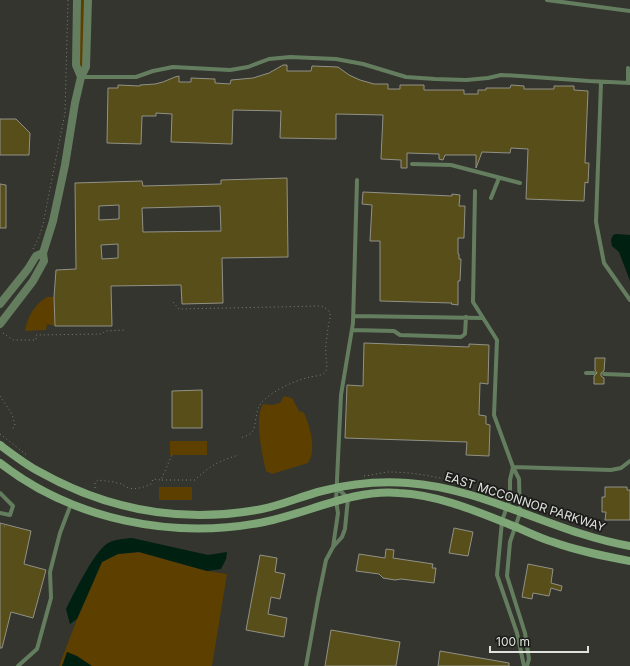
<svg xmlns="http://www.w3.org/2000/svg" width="630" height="666" font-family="Inter,sans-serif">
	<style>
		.green { fill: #5d3f00 }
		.water { fill: #002012 }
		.building { fill: #574e1a; stroke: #929187; fill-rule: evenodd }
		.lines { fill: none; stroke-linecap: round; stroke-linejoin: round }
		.path { stroke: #7c7e78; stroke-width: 1; stroke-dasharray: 1 3; stroke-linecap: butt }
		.lane { stroke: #647d5f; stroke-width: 4 }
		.street { stroke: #647d5f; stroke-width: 8 }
		.secondary { stroke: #7ea676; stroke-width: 8 }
		.labels { text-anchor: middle; stroke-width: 3.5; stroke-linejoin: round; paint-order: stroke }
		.street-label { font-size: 12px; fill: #e0e2dd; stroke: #1b1c19 }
	</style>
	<rect width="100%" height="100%" fill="#33352e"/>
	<!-- green -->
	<path class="green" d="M80 0H85L83 69 79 66Z
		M47 297H54L55 326 47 324 46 330 25 331C27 317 34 305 47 297Z
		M284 396 292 398 299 411 304 413C310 426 317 450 308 463L272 474 266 471C262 455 254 418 263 404L272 405 280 403Z
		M170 441H207V455H170Z
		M159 487H192V500H159Z
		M139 552 207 571 227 574 212 666H59L77 619 102 562 118 554Z"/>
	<!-- water -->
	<path class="water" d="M616 234 630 235V281L619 252 612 246 611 240 613 235Z
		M132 538 208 555 227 552 226 559 221 569 207 571 139 552 118 554 102 562 77 619 70 624 66 609C74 593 94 552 108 543 115 539 123 539 132 538Z
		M67 652 77 656 92 666H62Z"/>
	<!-- building -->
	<path class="building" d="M283 65H287V71H311L312 66 338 67 349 75 360 80 374 84H388V89H400V85H424V90H464V94H478V90H486V88H510L511 85 524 86V89H554V86H574V90L588 91 585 163H589L588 183 585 182 584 201 526 199 528 149 511 148 510 153 482 152 476 168V155H445L443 160 439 159V154L407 153V168H401V160L381 159 383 115 336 114V139L280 138 281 111 233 110 232 144 171 142 172 114 156 113V116H142L141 144 107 143 108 88H118V85L140 86V85L155 84 163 82 175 77 179 76V82H191V78L215 79V83L230 84 231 80 253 78 269 73Z
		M0 119H16L30 133 29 155H0Z
		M287 178 288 257 222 258 223 303 182 304 181 285 111 286 112 326H55L54 297 56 270 76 269 75 183 142 181 143 186 221 184V180ZM119 205V219L99 220V206ZM220 206 221 231 143 232 142 208ZM118 244V258L102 259 101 245Z
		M0 184 6 185V228H0Z
		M363 192 452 196V194L460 195 459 206H465L464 238H458V254H459V259H461L460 281H458V305L451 304 452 303 380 301V241H370L372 205 362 204Z
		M364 343 469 347V344L489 345 488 384 480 383 479 415 486 416V424L490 425 489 456 466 455 467 442 345 438 347 385 363 386Z
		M595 358H605L604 371 601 373V376L604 378V384H594V376L597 373 595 370Z
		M202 390V428H172V391Z
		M605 487H627V490H630V520H605L606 512H602V497H605Z
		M0 523 31 531 24 564 46 570 33 618 11 612 2 648H0Z
		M454 528 473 532 468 556 449 553Z
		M386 549 394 550 393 558 433 564 432 568H436L434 583 401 579 395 580 383 578 379 574 356 571 359 554 385 558Z
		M260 555 277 558 275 572 285 574 280 599 271 597 268 614 287 618 284 637 246 630Z
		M528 564 553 569 551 583 562 586 561 591 551 588 549 596 533 593 532 599 522 597Z
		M331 630 400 642 396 666H325Z
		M440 651 509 663V666H438Z"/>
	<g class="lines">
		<!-- path -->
		<path class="path" d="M33 249 39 237 43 224 65 113 68 0
			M173 302 179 309 321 306C334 311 330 317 328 328 327 337 325 347 326 355 326 360 328 366 326 371 324 376 314 376 310 377 294 381 276 389 264 400 253 409 258 427 251 433 248 436 243 437 240 438
			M3 333 13 340H36V335L102 334 105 331 126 330
			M0 396 12 414 15 425 12 430
			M0 434 28 456
			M364 476C372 475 380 473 388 472 413 472 441 477 465 485
			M162 480H195C209 466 221 460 239 455
			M95 488V482L98 480C105 481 111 481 117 483 121 483 123 485 126 487 134 491 144 487 151 484L153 479 161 480 172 455
			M0 525 7 527"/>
		<!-- lane -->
		<path class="lane" d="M547 0 630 11
			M81 77H136L153 71 173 67 230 70 248 67 269 59 290 57 336 59 363 64 406 77 435 79 466 80 488 78 501 75 520 76 589 81 630 83
			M601 82 596 222 604 263 630 300
			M628 83V68
			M412 164 451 165 520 183
			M475 191 473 302 497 340 494 415 513 467 519 479 520 513 510 542 507 576 525 633 529 659 527 666
			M491 198 499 178
			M353 316 483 318
			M352 330 394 331 400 335 461 337 465 334 466 317
			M586 373H594
			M604 374 630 375
			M513 467 510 480V498L502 521 497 575 517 633 524 666
			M513 467 611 470 621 468 630 461
			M0 493 13 506 10 515 0 513
			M333 547 338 513 336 501 341 395 353 323 357 180
			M18 666 37 649 51 598 50 572 60 533 71 504
			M306 666 318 599 326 560 333 547 342 537 345 529 348 498 337 488"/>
		<!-- street -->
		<path class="street" d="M77 0 76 65 81 77
			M0 304 28 269 36 256 43 253
			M0 324 33 281 44 261 43 253 53 221 65 165 75 103 81 77 86 67 88 0"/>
		<!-- secondary -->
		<path class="secondary" d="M0 445C12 454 25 464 38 471 107 510 183 524 262 509 282 505 302 496 322 491 349 484 380 481 408 483 484 488 554 533 630 546
			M0 463C73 520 173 540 264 522 309 513 352 489 399 493 440 495 478 512 516 527 528 532 540 538 553 542 578 551 604 556 630 561"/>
	</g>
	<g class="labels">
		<!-- street labels -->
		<g class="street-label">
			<text transform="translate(525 502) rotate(18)" y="4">EAST MCCONNOR PARKWAY</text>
		</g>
	</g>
	<!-- scale -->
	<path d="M490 646v6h98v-6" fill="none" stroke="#e0e2dd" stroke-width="2"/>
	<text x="496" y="646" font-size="12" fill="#e0e2dd" stroke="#1b1c19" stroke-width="3" paint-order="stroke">100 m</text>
</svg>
